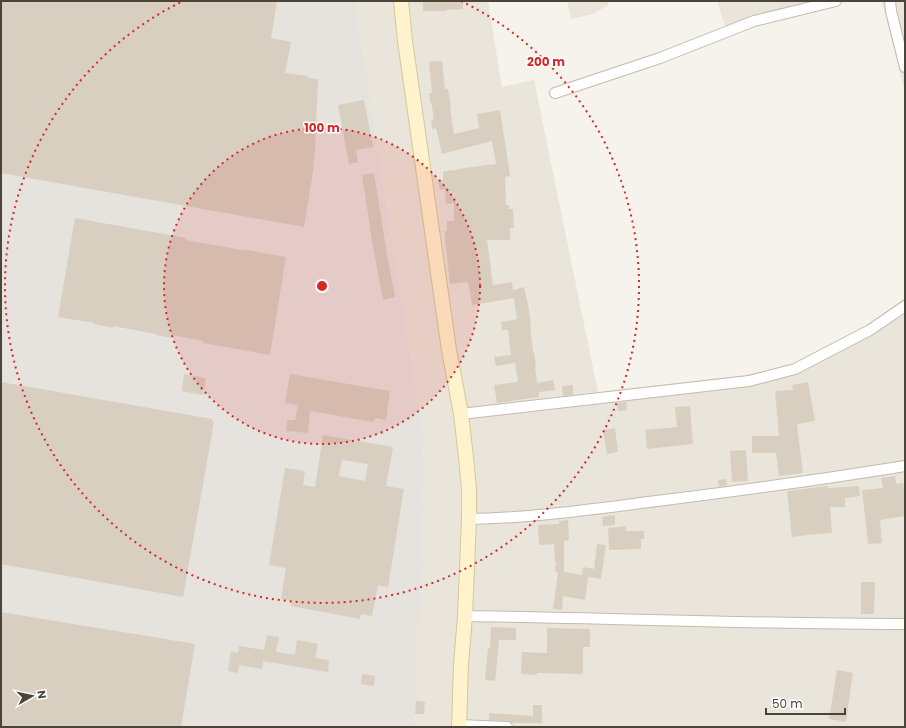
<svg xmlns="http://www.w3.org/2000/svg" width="906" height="728" font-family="Poppins,sans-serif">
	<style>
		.residential { fill: #eae5da }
		.industrial { fill: #e6e2dd }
		.building { fill: #d8cfc1; fill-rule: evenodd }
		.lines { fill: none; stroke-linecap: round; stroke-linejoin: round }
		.street-casing { stroke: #c2bbae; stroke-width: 12 }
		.secondary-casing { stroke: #d6c79b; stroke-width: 16 }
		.street { stroke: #fff; stroke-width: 10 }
		.secondary { stroke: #fff3cd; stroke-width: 14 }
		.ring { fill: none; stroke: #d62828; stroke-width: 2; stroke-dasharray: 2 4 }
		.centre { fill: #d62828; stroke: #fff; stroke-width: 2 }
		.ring-label { font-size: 12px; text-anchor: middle; font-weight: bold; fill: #d62828; stroke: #fff; stroke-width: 3; stroke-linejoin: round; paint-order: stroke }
	</style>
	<rect width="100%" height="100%" fill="#f6f3ec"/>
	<!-- residential -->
	<path class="residential" d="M355 1H488L502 87 534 80 598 392 746 375 792 364 870 324 905 298V727H415L423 433Z
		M567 1H609L608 5 593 14 571 19Z
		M717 1H831L727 32Z
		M882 1H905V92L883 7Z"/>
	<!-- industrial -->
	<path class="industrial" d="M1 1H355L423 433 419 612 415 727H1Z"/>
	<!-- building -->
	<path class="building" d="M1 1H277L271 38 291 42 285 73 308 76V78L318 79 315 152 313 166H314L304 227 1 173Z
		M423 1H463V9L446 10V11H423Z
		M442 61 445 90 448 89 451 107 450 108 454 134 479 128 477 114 500 110 510 176 505 177 506 205H509V209H513L514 228H510V240H487L493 285 512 282 513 290 524 287 528 304 531 326H530L533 352H534L536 367H535L537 383 553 380 555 390 539 392V397L497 403 494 385 518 382 515 363 496 366 494 357 511 355 508 330H502L501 322 517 319 514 298 472 305 468 282 450 284 445 239V231H447V221H454V203L446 204 445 189 440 190 438 181 443 180V172H444V171L457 170V169L496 164 492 141 442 154 436 128 432 129 431 120 434 119 431 102H430L429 93H432L429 62Z
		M364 100 373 147 356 150 358 162 349 164 338 105Z
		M374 173 386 248 395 297 383 300 373 247 362 175Z
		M75 218 186 238V240L220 246 247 251V250L286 257 270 355 203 343V341L171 335V338L156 335V334L113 326V328L94 324V323L58 317Z
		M184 374 206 378 203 395 182 391Z
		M290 374 390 391 386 420 375 418 373 422 310 411 308 433 286 431 287 420H295L298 405 285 403Z
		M1 382 212 419V421L214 422 183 597 1 564Z
		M808 382 815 421 797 424 803 473 779 476 776 453H752V436H779L775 391 793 390 792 385Z
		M573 385V395L563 396 562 386Z
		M626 402 627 410 618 411 617 403Z
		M690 406 693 444 647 449 645 430 677 427 675 407Z
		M615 428 618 452 607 454 603 430Z
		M323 435 393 447 386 486 404 489 388 587 378 585 372 616 361 614 360 619 291 606 292 601 281 599 286 568 269 565 285 468 305 471 303 485 315 487ZM342 460 368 464 365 481 339 476Z
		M746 450 748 481 732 482 730 451Z
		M895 476 896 484 903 483 905 495V516L880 520 882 543 868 544 862 490 883 488 881 478Z
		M726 479 727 485 719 487 718 480Z
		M828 486V488L859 486 860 496 845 498V507H830L832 533 807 535 792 537 787 491Z
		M615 515V525L603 526 602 517Z
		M568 520 569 540 564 541V572L582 575 583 567 594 569 597 544 606 545 601 579 588 577 585 600 563 596 562 610 553 609 558 572 555 571 556 562H555L554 544 539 545 538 525 559 524V521Z
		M626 526V531H644V539H641V549L609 550 608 528Z
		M861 582H875L874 614H861Z
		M1 612 195 644 181 727H1Z
		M491 627 516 628V640H499L496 673 495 681 485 680 488 648H490Z
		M547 628 590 629V647H583V674L537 673V675L521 674 522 652 547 653Z
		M267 635 279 637 276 652 295 655 297 640 318 644 315 658 329 660 328 672 263 661 262 669 239 665 238 673 228 671 231 651 238 653 239 646 264 650Z
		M837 670 853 673 846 722 829 719Z
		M362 674 375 676 374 686 361 684Z
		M416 701 425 702 424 714H415Z
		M533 705H542V723H512L508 721 489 720V713L533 716Z"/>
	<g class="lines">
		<defs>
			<path id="street" d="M890 1 891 11 905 67
				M555 93 660 58 754 21 836 1
				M461 414 749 381 795 369 870 330 905 306
				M469 519C535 518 600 508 665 500 745 490 825 479 905 466
				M465 616C611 618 758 624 905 624
				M459 725 507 727"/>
			<path id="secondary" d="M401 1 405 41 449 350 461 414 466 457 469 489V519L465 616 461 665 459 727"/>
		</defs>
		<!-- street casing -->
		<use href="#street" class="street-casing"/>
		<!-- secondary casing -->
		<use href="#secondary" class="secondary-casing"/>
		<!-- street -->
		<use href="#street" class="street"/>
		<!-- secondary -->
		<use href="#secondary" class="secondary"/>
	</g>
	<!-- distance rings -->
	<circle cx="322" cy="286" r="158" fill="#d62828" fill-opacity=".12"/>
	<g class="ring">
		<circle cx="322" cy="286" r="158"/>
		<path d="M461 1A317 317 0 1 1 183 1"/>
	</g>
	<circle cx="322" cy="286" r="6" class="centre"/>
	<g class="ring-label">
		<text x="546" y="66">200 m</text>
		<text x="322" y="132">100 m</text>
	</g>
	<!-- border -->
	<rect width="906" height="728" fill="none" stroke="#4b4439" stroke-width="4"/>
	<!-- north arrow -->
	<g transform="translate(32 696) rotate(81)" stroke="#ffffff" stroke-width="3" paint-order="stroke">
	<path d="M0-3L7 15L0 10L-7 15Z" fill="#4b4439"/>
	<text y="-6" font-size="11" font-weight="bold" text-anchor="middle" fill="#4b4439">N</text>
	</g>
	<!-- scale -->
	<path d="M766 708v6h79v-6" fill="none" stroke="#4b4439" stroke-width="2"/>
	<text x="772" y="708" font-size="12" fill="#4b4439" stroke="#ffffff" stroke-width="3" paint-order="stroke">50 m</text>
</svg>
